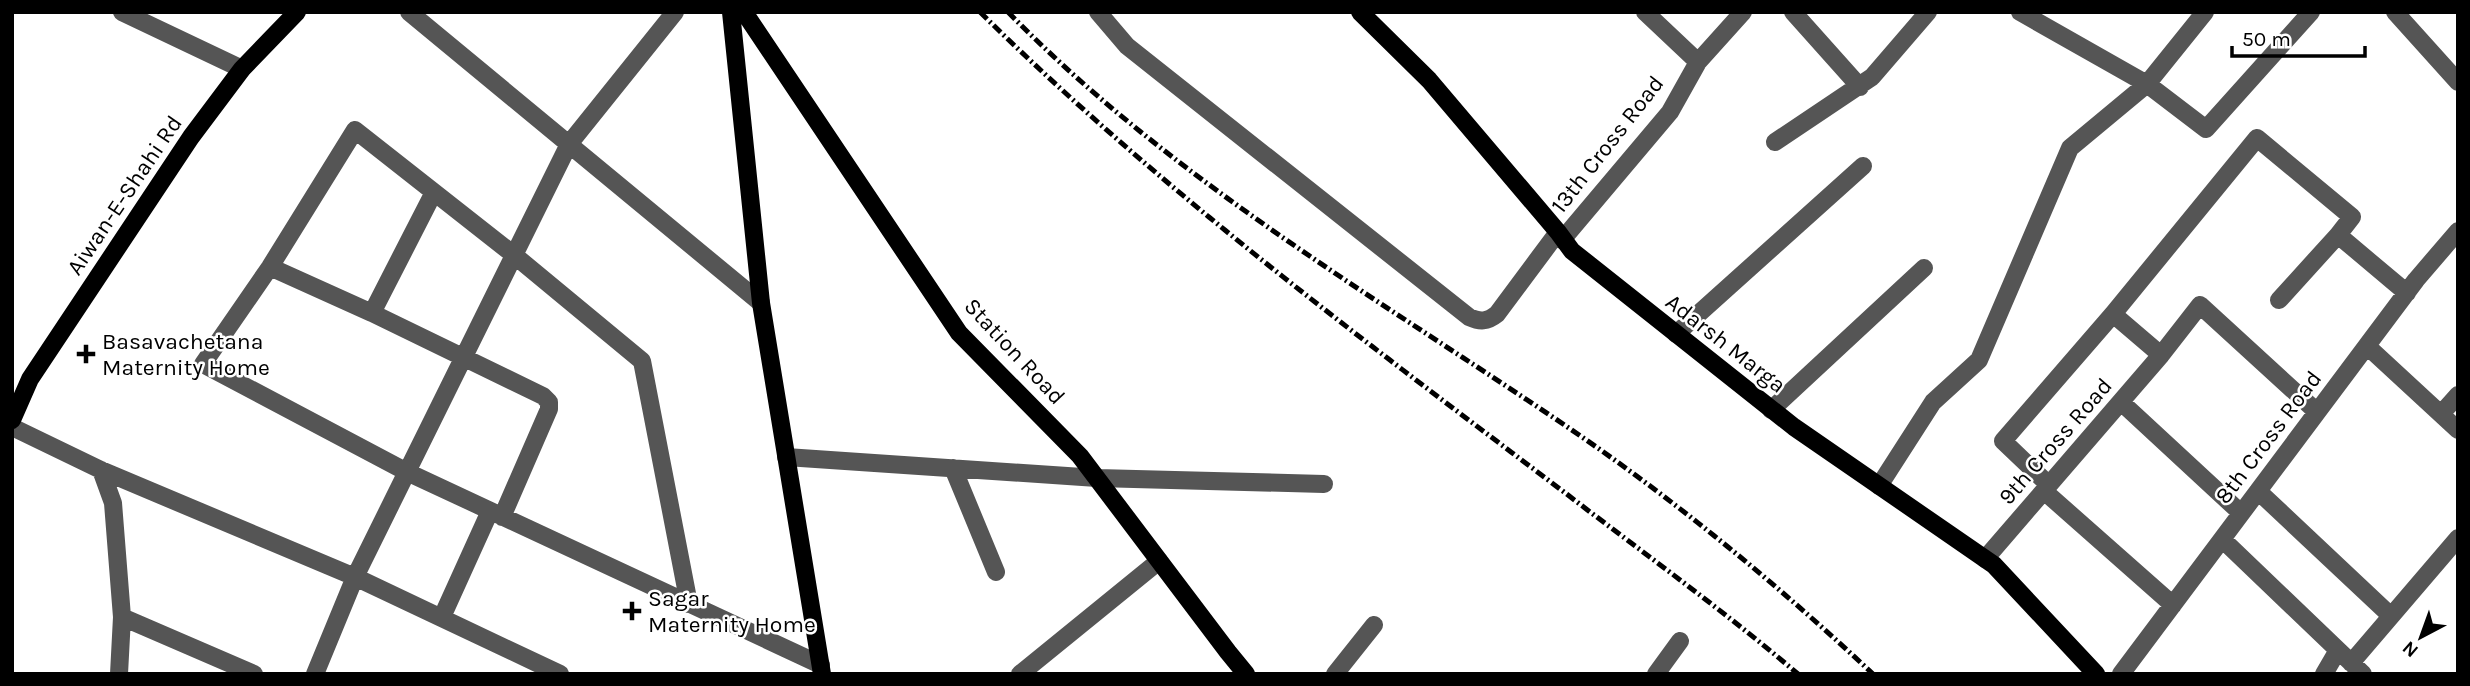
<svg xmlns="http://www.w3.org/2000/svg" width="2470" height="686" font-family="Karla,sans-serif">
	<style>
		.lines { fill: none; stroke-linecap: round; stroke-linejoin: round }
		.minor { stroke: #555; stroke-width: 18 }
		.major { stroke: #000; stroke-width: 18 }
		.rail { stroke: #000; stroke-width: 5; stroke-dasharray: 10 3.5 2 3.5; stroke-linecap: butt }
		.poi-dot { fill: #000; stroke: #fff; stroke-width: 2.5 }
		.labels { text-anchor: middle; stroke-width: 5; stroke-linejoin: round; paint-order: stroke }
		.street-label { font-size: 23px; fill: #000; stroke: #fff }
		.poi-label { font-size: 23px; fill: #000; stroke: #fff; text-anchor: start }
	</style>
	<rect width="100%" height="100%" fill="#fff"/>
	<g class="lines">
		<!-- minor -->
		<path class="minor" d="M122 12 242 69
			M409 12 761 303
			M1098 12 1127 46 1469 317C1480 322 1487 322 1497 314L1558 232
			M1645 12 1698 62
			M1793 12 1860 87
			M2020 12 2147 84 2206 129 2311 12
			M2395 12 2458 82
			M1775 142 1872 77 1928 12
			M1562 240 1670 112 1698 62 1743 12
			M270 267 372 313 543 396 549 402V409L502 517
			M2279 300 2338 235 2407 293
			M372 313 434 192
			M1676 334 1863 166
			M2367 346 2458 430
			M2161 355 2113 314 2257 138 2352 217 2338 235
			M2121 402 2241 513
			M1771 410 1924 268
			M2441 414 2458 395
			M12 427 101 470 355 577 560 674
			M786 457 1097 478 1324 484
			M953 468 996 572
			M101 470 113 503 122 617 119 674
			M2049 485 2003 441 2113 314
			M1879 486 1933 402 1979 360 2070 148 2147 84 2205 12
			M2044 491 2173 605
			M2258 491 2391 616
			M2222 539 2363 674
			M1985 559 2161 355 2200 305 2317 412
			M689 604 642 361 514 255 355 130 270 267 203 364 407 472 821 665
			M122 617 254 674
			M442 617 490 511
			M2351 663 2458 538
			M315 674 355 577 569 144 675 12
			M1020 674 1159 561
			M1335 674 1374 625
			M1656 674 1680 641
			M2121 674 2416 280 2458 231
			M2324 674 2338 650"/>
		<!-- major -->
		<path class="major" d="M731 12 761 303 822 674
			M744 12 959 333 1080 456 1228 652 1246 674
			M1360 12 1429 80 1558 232 1572 251 1794 427 1994 565 2096 674
			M12 420 30 379 191 137 242 69 297 12"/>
		<!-- rail -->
		<path class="rail" d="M980 12C1160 190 1363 340 1564 492 1642 552 1723 610 1798 674
			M1008 12C1171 179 1374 296 1566 426 1675 500 1777 584 1873 674"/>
	</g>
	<!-- markers -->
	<g class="poi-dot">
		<path d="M82.5 343.5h7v7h7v7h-7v7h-7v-7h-7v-7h7z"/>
		<path d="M628.5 600.5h7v7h7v7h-7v7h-7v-7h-7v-7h7z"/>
	</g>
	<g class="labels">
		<!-- street labels -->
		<g class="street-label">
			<text transform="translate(1607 144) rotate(-52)" y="8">13th Cross Road</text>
			<text transform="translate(124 195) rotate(-56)" y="8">Aiwan-E-Shahi Rd</text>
			<text transform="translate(1726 343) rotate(38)" y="8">Adarsh Marga</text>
			<text transform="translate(1015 351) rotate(47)" y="8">Station Road</text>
			<text transform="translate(2268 437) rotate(-53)" y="8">8th Cross Road</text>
			<text transform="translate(2055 441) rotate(-49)" y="8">9th Cross Road</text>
		</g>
		<!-- poi labels -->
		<g class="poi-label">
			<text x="102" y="349">Basavachetana<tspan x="102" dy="26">Maternity Home</tspan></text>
			<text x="648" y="606">Sagar<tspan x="648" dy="26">Maternity Home</tspan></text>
		</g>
	</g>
	<!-- border -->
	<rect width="2470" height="686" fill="none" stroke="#000000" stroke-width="28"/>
	<!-- north arrow -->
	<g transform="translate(2421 637) rotate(221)" stroke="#ffffff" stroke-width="5" paint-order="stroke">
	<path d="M0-5L12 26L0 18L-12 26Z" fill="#000000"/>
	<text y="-10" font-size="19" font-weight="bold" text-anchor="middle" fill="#000000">N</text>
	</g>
	<!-- scale -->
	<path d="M2232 46v10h133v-10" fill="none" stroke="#000000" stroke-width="3.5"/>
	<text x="2242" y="46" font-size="21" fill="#000000" stroke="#ffffff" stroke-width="5" paint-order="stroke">50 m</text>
</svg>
